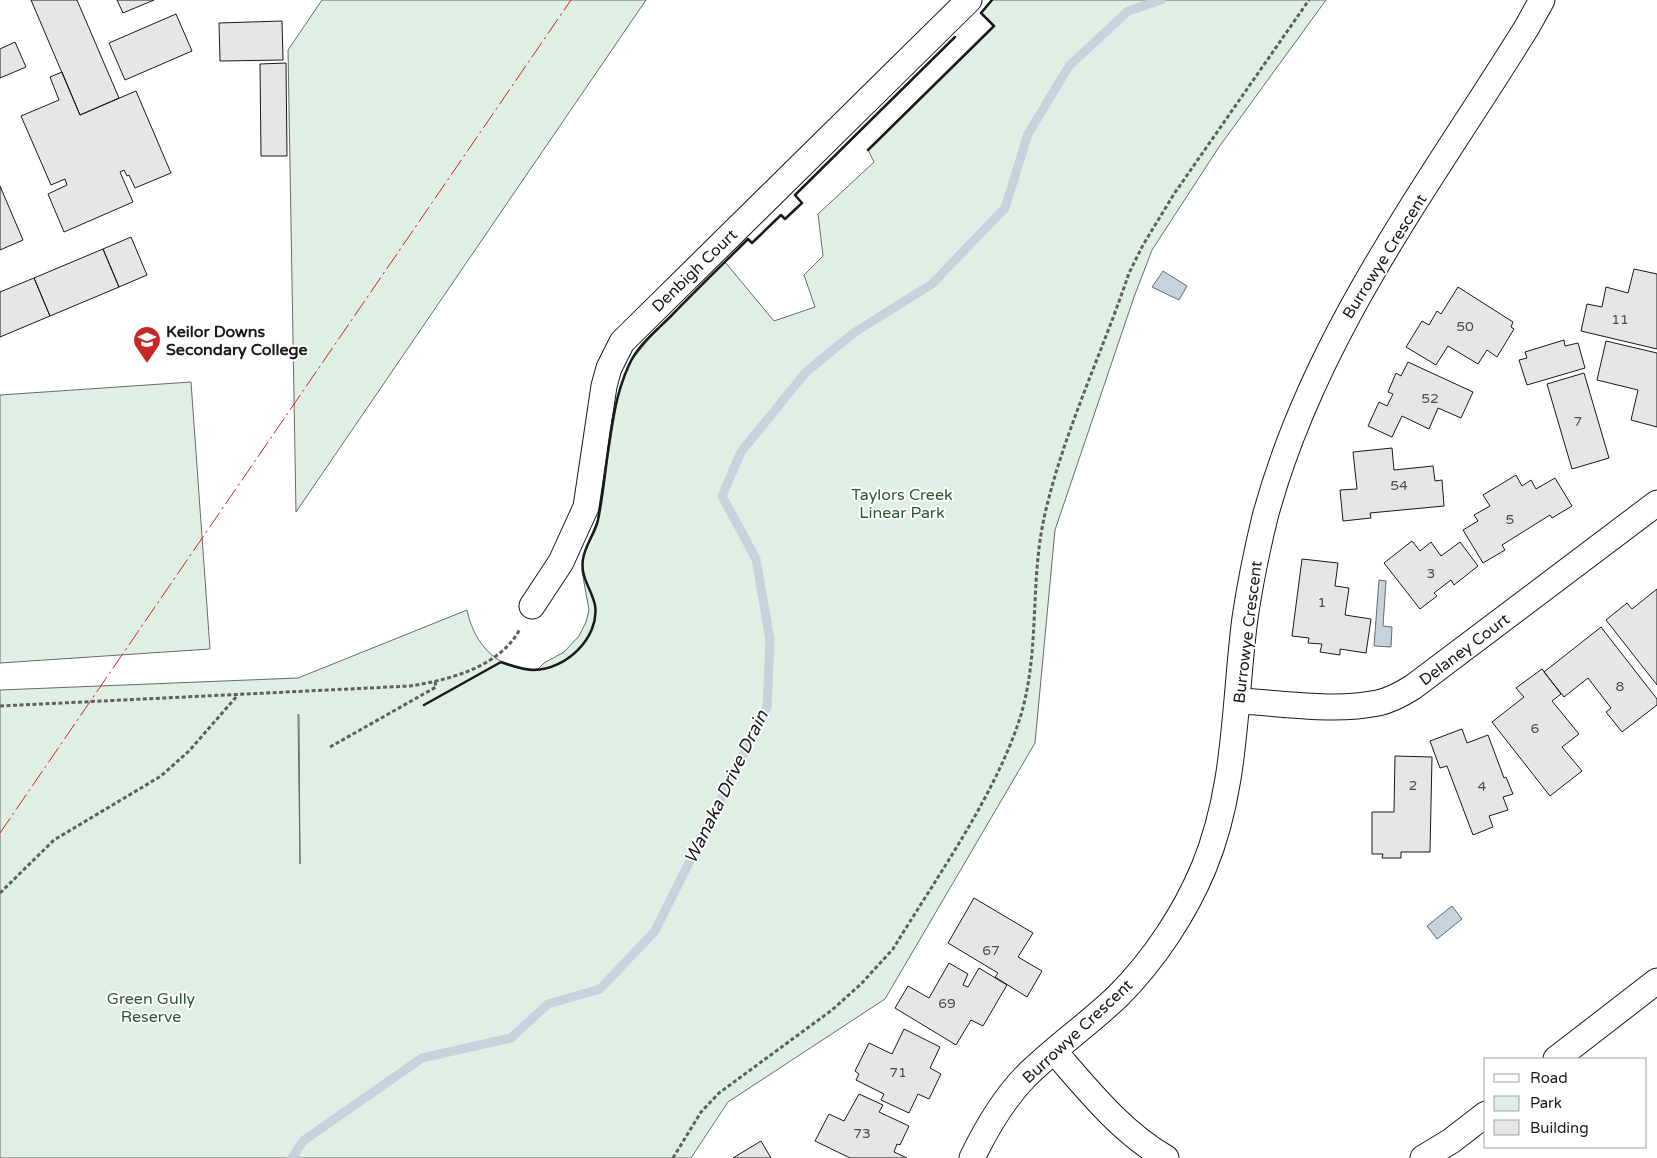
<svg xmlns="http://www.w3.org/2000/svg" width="1657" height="1158" font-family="'Varela Round',sans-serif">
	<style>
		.green { fill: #e0efe3; stroke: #6a6a6a; fill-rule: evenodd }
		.water { fill: #c6d2dc; stroke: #6a6a6a }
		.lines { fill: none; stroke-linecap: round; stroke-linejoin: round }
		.stream { stroke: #c6d2dc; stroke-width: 9 }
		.building { fill: #e6e6e6; stroke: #1a1a1a }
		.street-casing { stroke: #1a1a1a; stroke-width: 27 }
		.path { stroke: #5f5f5f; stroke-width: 3; stroke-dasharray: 4 2.5; stroke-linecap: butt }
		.street { stroke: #fff; stroke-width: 25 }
		.wall { stroke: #1a1a1a; stroke-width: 2.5 }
		.power { stroke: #c62828; stroke-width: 1; stroke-dasharray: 18 4 2.5 4; stroke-linecap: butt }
		.labels { text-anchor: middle; stroke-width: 4; stroke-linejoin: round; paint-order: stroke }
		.number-label { font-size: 14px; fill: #4d4d4d }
		.street-label { font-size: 16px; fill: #1a1a1a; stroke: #fff }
		.poi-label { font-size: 16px; font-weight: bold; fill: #1a1a1a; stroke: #fff; text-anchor: start }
		.park-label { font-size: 16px; fill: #2b5a34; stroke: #fff }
		.water-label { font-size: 18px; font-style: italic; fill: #1a1a1a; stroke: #fff }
	</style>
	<rect width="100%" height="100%" fill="#fff"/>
	<!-- green -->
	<path class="green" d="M322 0H646L296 512 288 50Z
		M992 0H1326L1219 147 1152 250 1134 297 1055 530 1035 743 885 999 728 1102 691 1158H0V690L298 678 467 610C474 645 500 673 538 669L544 663 564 652 579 636 586 622 589 610 582 571 583 560 586 547 597 522 618 396 630 362 649 339 725 262 774 321 815 307 804 275 823 256 818 214 874 162 868 150 994 27 981 13ZM298 714 299 715 300 864Z
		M191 382 210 649 0 663V395Z"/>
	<!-- water -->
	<path class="water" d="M1163 271 1187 286 1179 300 1152 287Z
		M1379 580 1386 581 1383 626 1392 627 1391 647 1374 646Z
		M1452 906 1462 919 1437 939 1427 926Z"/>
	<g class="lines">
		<!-- stream -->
		<path class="stream" d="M292 1158 303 1141 422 1058 511 1038 548 1004 600 989 655 931 767 707 770 640 756 559 722 496 741 452 806 372 855 332 932 284 1005 208 1028 134 1069 66 1128 11 1161 0"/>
	</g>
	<!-- building -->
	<path class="building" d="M31 0H77L119 98 80 115Z
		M117 0H154L123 13Z
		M176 14 192 51 125 80 109 43Z
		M282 21 283 60 220 61 219 23Z
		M15 42 26 67 0 78V49Z
		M286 63 287 156H261L260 64Z
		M62 72 80 115 136 91 171 173 135 188 129 175 127 176 124 170 120 172 133 202 64 232 48 194 67 185 65 179 51 185 21 116 59 100 50 77Z
		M0 186 23 240 0 250Z
		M131 237 147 275 119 287 103 249Z
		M103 249 119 287 50 316 34 278Z
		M1634 269 1657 274V349L1581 331 1587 304 1602 307 1606 287 1628 293Z
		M34 278 50 316 0 337V292Z
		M1458 287 1513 322 1511 327 1514 329 1497 357 1487 350 1478 364 1448 346 1436 365 1406 347 1422 321 1429 325 1437 311 1441 314Z
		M1564 340 1565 346 1578 343 1585 368 1527 385 1519 360 1527 358 1525 352Z
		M1606 341 1657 353V427L1631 420 1638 390 1597 380Z
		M1408 362 1473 392 1461 418 1438 408 1429 429 1402 416 1392 437 1368 426 1379 402 1387 406 1393 394 1388 392 1396 373 1401 376Z
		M1584 373 1609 458 1572 469 1547 384Z
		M1392 448 1394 470 1433 466 1435 481 1442 480 1444 506 1370 513 1371 518 1343 521 1340 490 1357 489 1353 452Z
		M1516 475 1522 486 1531 480 1536 489 1555 478 1572 506 1552 518 1550 515 1502 545 1505 550 1483 563 1463 530 1478 521 1474 515 1490 506 1483 495Z
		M1412 541 1420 551 1431 542 1441 556 1460 542 1478 566 1454 585 1451 580 1434 593 1437 596 1420 609 1384 563Z
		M1302 559 1338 563 1335 586 1349 588 1345 615 1371 619 1366 653 1340 649V655L1320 652 1322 644 1308 643 1309 638 1292 636Z
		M1657 589V685L1606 620 1627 603 1632 609Z
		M1601 627 1657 699V705L1622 732 1606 712 1611 708 1588 678 1564 697 1544 672Z
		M1542 669 1561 694 1552 701 1579 734 1562 747 1582 771 1550 796 1492 722 1524 697 1516 688Z
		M1462 729 1467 743 1488 735 1504 778 1506 777 1513 794 1503 797 1508 810 1489 816 1493 827 1473 835 1447 766 1440 768 1430 741Z
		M1395 756 1432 757 1430 852H1401V858H1382L1383 854H1372V812H1394Z
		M974 898 1033 933 1018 957 1042 971 1027 997 995 977 998 973 948 943Z
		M949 963 968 974 963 985 968 987 979 968 1007 985 983 1026 971 1020 956 1045 895 1008 908 986 929 998Z
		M904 1029 940 1047 930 1068 941 1074 929 1099 918 1094 909 1113 881 1100 884 1094 856 1080 859 1074 855 1071 869 1043 892 1054Z
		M859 1094 883 1105 879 1112 909 1126 900 1145 897 1144 894 1152 907 1158H850L815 1141 829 1114 844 1121Z
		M761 1141 771 1158H733Z"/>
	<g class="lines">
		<defs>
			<path id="street" d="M532 606 561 562 586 507 604 386 609 368 622 342 969 0
				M1238 701C1283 703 1333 712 1378 703 1391 700 1402 694 1413 687L1657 503
				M1054 1051C1088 1090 1121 1132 1166 1158
				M1556 1059 1657 981
				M972 1158C986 1129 1003 1100 1025 1077 1054 1048 1089 1024 1118 996 1154 960 1185 913 1204 867 1237 787 1234 702 1245 618 1250 584 1257 550 1265 517 1314 335 1429 185 1527 27L1542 0
				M1423 1158 1451 1141 1486 1114"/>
		</defs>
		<!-- street casing -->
		<use href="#street" class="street-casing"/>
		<!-- path -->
		<path class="path" d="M0 706 410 686C449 680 500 667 520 629
			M330 747 436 687 435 682
			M0 893 54 840 161 776 189 751 237 696
			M673 1158 701 1112 719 1093 832 1010 861 984 893 949C936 878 993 799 1019 721 1040 658 1030 588 1043 523 1060 440 1102 354 1129 273L1143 245 1174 194 1309 0"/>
		<!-- street -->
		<use href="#street" class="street"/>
		<!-- wall -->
		<path class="wall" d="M868 150 994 26 981 13 992 0
			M424 705 501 662C512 666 523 670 534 670 565 670 600 638 595 605 591 588 580 577 583 559 585 545 595 534 598 520 608 472 608 409 629 365 637 346 656 331 671 316 696 290 722 265 748 239L752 243 781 215 785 219 802 203 795 195 955 37"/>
		<!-- power -->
		<path class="power" d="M0 833 571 0"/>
	</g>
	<!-- icons -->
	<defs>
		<symbol id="school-pin" viewBox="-11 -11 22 30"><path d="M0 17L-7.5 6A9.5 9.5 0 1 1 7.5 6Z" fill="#c62828" stroke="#fff"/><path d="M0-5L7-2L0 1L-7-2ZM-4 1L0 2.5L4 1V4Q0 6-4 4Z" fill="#fff"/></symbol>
	</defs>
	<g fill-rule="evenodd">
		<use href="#school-pin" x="131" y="324" width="32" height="43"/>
	</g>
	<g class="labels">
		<!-- number labels -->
		<g class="number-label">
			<text x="1620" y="324">11</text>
			<text x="1465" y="331">50</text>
			<text x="1430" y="403">52</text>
			<text x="1578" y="426">7</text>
			<text x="1399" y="490">54</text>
			<text x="1510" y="524">5</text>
			<text x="1431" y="578">3</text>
			<text x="1322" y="607">1</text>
			<text x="1620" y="691">8</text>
			<text x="1535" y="733">6</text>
			<text x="1413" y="790">2</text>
			<text x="1482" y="791">4</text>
			<text x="991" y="955">67</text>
			<text x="947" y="1008">69</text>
			<text x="898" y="1077">71</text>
			<text x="862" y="1138">73</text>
		</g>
		<!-- street labels -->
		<g class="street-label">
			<text transform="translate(1384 256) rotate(-58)" y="6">Burrowye Crescent</text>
			<text transform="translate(694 270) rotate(-44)" y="6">Denbigh Court</text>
			<text transform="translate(1247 632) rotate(-83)" y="6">Burrowye Crescent</text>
			<text transform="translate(1464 649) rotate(-37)" y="6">Delaney Court</text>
			<text transform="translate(1077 1031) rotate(-43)" y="6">Burrowye Crescent</text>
		</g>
		<!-- poi labels -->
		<g class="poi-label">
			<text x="166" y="337">Keilor Downs<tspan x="166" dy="18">Secondary College</tspan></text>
		</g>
		<!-- park labels -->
		<g class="park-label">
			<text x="902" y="500">Taylors Creek<tspan x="902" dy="18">Linear Park</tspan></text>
			<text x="151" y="1004">Green Gully<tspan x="151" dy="18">Reserve</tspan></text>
		</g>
		<!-- water labels -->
		<g class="water-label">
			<text transform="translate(726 787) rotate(-64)" y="6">Wanaka Drive Drain</text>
		</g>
	</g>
	<!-- legend -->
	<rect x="1484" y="1058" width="162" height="90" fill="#ffffff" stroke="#a3a3a3"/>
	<rect x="1494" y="1074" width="25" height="8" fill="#ffffff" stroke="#a3a3a3"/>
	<text x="1530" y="1083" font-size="15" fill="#1a1a1a">Road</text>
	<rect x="1494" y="1096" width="25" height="15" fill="#e0efe3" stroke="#a3a3a3"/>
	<text x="1530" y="1108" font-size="15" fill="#1a1a1a">Park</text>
	<rect x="1494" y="1120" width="25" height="15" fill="#e6e6e6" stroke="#a3a3a3"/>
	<text x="1530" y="1133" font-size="15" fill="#1a1a1a">Building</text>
</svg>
